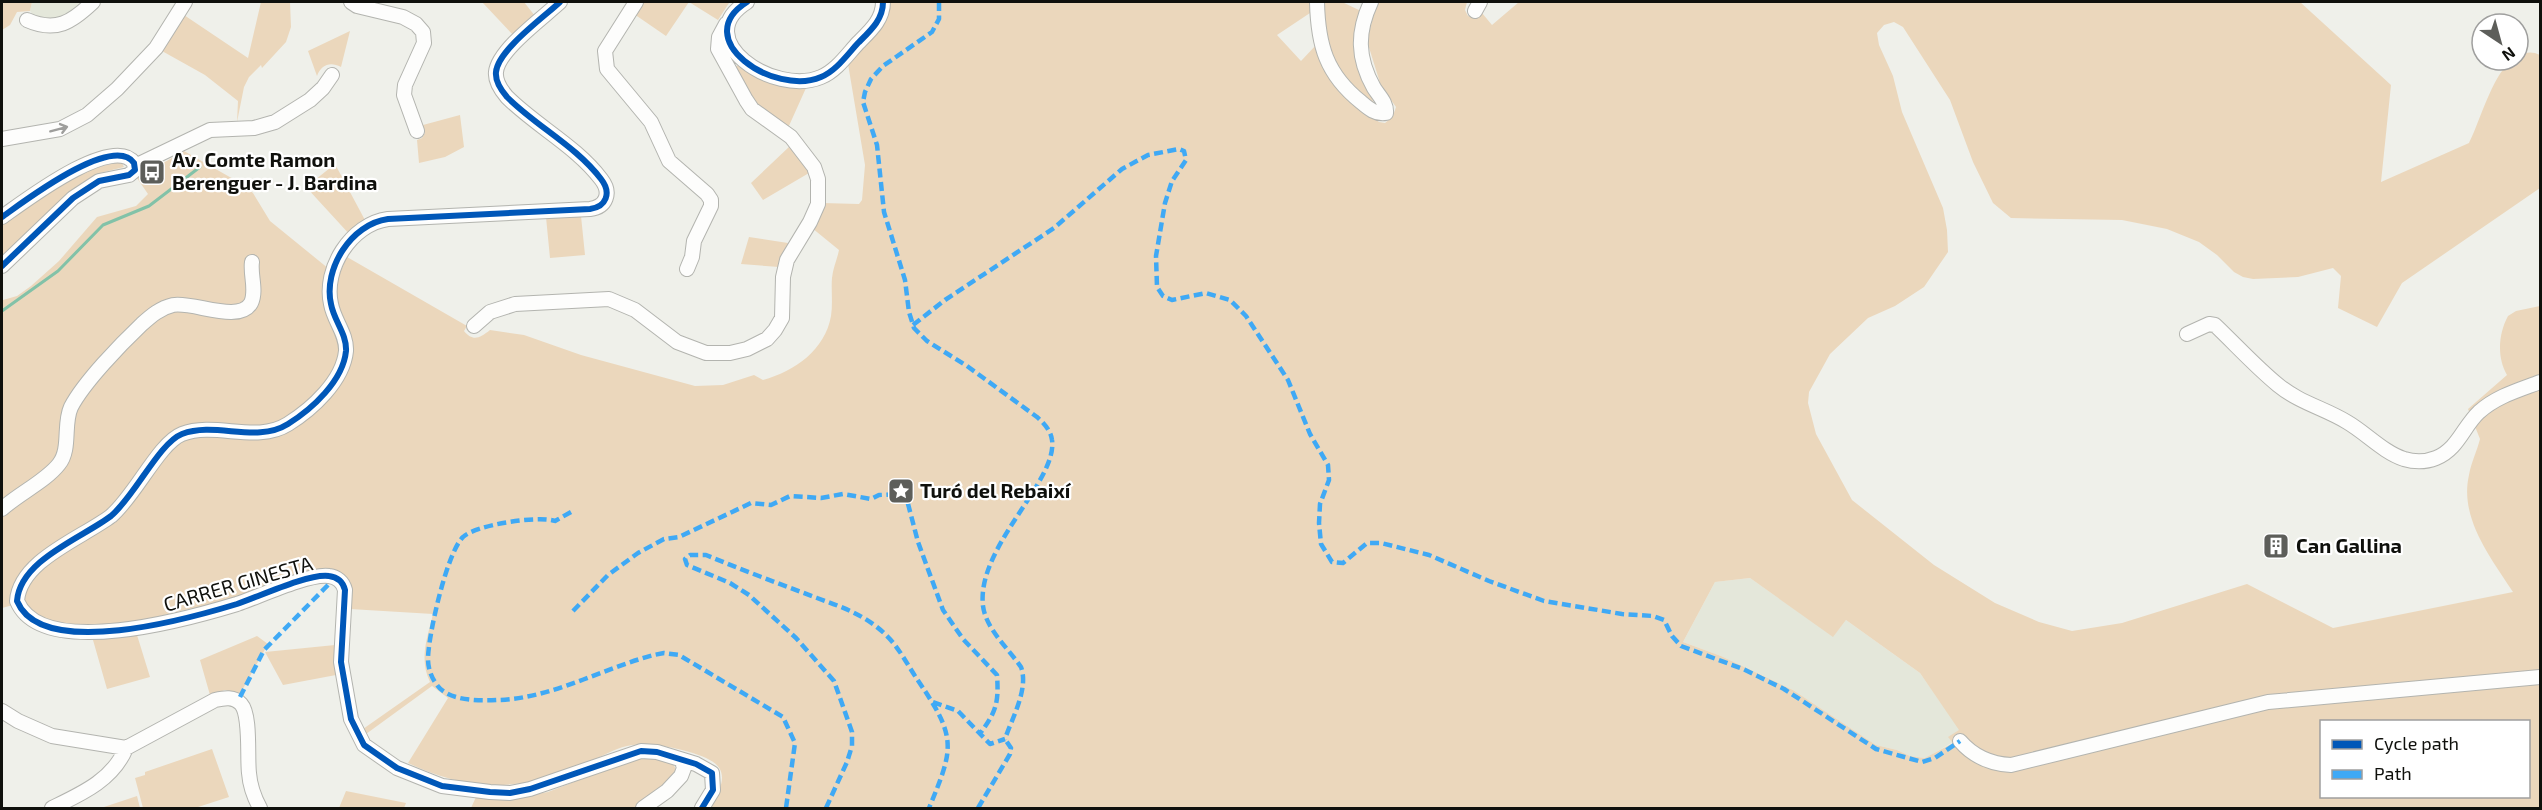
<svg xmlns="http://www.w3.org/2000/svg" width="2542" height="810" font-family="'Exo 2',sans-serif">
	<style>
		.built { fill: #e4e7da }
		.green { fill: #ebd7bc; fill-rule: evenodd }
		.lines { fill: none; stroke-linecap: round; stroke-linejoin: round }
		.stream { stroke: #82c2a8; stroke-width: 3 }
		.minor-casing { stroke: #b3b4af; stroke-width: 16 }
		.minor { stroke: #fdfdfc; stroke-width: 14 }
		.quiet { stroke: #3fa9f5; stroke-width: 4.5; stroke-dasharray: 9 4.5; stroke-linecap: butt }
		.cycleway-casing { stroke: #fff; stroke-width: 10 }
		.cycleway { stroke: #0057b8; stroke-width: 6 }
		.oneway { stroke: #9e9e9c }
		.labels { text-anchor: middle; stroke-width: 4.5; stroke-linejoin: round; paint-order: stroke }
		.poi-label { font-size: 20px; font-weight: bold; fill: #0f100c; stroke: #fff; text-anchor: start }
		.street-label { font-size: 20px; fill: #0f100c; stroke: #fff }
	</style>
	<rect width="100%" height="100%" fill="#eff0ea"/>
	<!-- built -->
	<path class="built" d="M32 2H86L68 15 54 20 36 18 30 11Z
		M1750 578 1833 636 1846 620 1920 673 1960 730 1953 742 1926 758 1910 756 1897 750 1876 745 1793 690 1721 656 1683 642 1715 582Z"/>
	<!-- green -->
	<path class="green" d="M2 2H32L30 11 17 12 10 25 2 30Z
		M261 2H290L291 27 286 42 262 68 261 65 249 77 244 87 237 122 238 101 205 75 162 51 184 15 248 58Z
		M482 2H524L535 16 514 36Z
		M642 2H728L729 3 718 20 689 2 666 36 634 14Z
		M889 2H1312L1313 11 1277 35 1301 61 1317 44 1343 93 1379 122 1385 123 1393 116 1396 107 1381 86 1367 41 1377 2H1467L1465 10 1468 16 1476 18 1482 13 1492 25 1519 2H2300L2391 85 2381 182 2469 143C2479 126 2496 60 2518 60V56C2526 52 2532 51 2540 55V188L2402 283 2377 327 2338 308 2341 276 2333 268 2298 277 2253 279 2243 277 2234 272 2217 255 2199 242 2167 229 2122 220 2011 218 1993 203 1973 162 1950 100 1903 27 1894 22 1884 25 1877 33 1879 45 1893 76 1902 112 1943 208 1947 230 1948 252 1924 287 1895 306 1868 318 1830 354 1809 392 1808 403 1816 434 1852 500 1934 565 1995 603 2039 622 2072 631 2122 623 2247 584 2333 628 2513 592C2491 558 2459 518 2469 475 2471 463 2477 451 2480 439L2468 409 2507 375C2497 357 2498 335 2508 316L2516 311 2540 306V808H709C735 770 720 760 682 750 664 746 645 742 627 746 614 749 601 757 589 762 565 773 540 782 514 784 477 788 441 779 408 763L448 698 432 686 366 734 363 729 430 682C419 659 427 639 433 614L350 609C352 591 352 573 331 570 308 566 269 585 247 593 224 602 200 607 176 612 130 623 61 644 24 602L2 608V296L3 300 17 296 31 286 59 261 97 217 136 206 148 194 137 178 184 151 242 184 253 193 270 221 329 269 340 273 347 257 467 326 464 331C473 342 480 338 490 330L524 335 581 355 695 386 723 385 754 375 763 380C795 371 825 350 831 316 833 303 831 290 832 278 833 268 837 260 839 250L812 228 822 203 859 204 862 200 865 165 848 64C860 49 891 21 889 2ZM1750 578 1833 637 1846 620 1920 673 1959 730 1948 737 1953 743 1925 758 1910 756 1897 750 1876 745 1793 690 1721 656 1683 642 1715 582ZM2322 722H2528V796H2322Z
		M1322 2H1342L1361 11 1365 79 1374 104 1340 76 1327 46Z
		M350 31 341 67C330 61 321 65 317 76L308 51Z
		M739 65 773 84 806 88 788 128 755 104 737 70 736 66Z
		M460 115 464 147 445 157 419 163 417 140 422 138 425 133 423 125Z
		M790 146 805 163 809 173 763 200 751 183Z
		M116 163H122L124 167 100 173 82 183 2 258V225C33 198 75 170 116 163Z
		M335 164 366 222 351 236 306 187Z
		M581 216 585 255 550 258 546 217Z
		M749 237 788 243 779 267 741 264Z
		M137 635 150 677 107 689 93 640Z
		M257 636 268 644 240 694 225 690 210 695 200 660Z
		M335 645 336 675 283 685 265 652Z
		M212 749 229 797 195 808H143L135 778 145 775V772Z
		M639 757 655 758 673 763 676 770 656 793 635 808H471L476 797 517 798 548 792Z
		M346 791 406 803 404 808H339Z
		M137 796 140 808H101Z"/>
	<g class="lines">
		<!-- stream -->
		<path class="stream" d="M2 311 58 271 103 225 149 206 200 167"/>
		<defs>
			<path id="minor" d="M351 2 357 6 403 17 416 24 423 32 424 43 405 85 404 95 417 131
				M560 2C544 17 498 50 496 72 495 81 501 90 507 97 536 126 576 146 601 179 612 193 606 207 590 209L388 219C351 224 323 269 331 304 334 321 347 334 346 351 343 381 312 409 288 424 256 444 216 421 182 434 159 443 135 496 111 516 82 538 20 560 17 601 42 661 191 618 237 604 258 597 309 573 329 576 337 577 343 582 345 590L341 662 351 719 364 745 397 768 442 786 490 792 510 793 530 789 641 751 657 752 696 764 712 773 713 790 702 808
				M636 2 605 51 607 69 651 122 669 161 707 194 711 200V206L694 241 692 257 687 269
				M747 2C688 39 774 97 821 77 836 71 847 55 858 43 870 31 883 20 883 2
				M1317 2C1318 45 1326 74 1361 102 1368 108 1376 115 1386 113 1387 103 1379 96 1374 88 1357 58 1357 32 1371 2
				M1475 11 1480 2
				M27 20C56 33 72 22 93 2
				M2 139 60 129 87 115 117 89 156 48 185 2
				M135 166 210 130 254 128 275 122 310 100 323 88 332 75
				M2 217C22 203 113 133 134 163L135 170 129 175 99 181 73 198 2 266
				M474 326 490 312 515 304 609 299 635 310 677 342 706 353H730L747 349 767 339 775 330 782 318 783 277 787 260 810 222 818 204V179L814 167 791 137 752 109 746 100 718 49 719 37 726 24
				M2187 334 2209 324 2215 325C2236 345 2256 367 2278 385 2300 403 2324 408 2347 422 2366 433 2383 452 2404 459 2414 462 2426 462 2436 458 2458 449 2463 427 2479 412 2497 396 2519 390 2540 382
				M2 509C18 494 46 481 59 464 71 449 63 424 71 407 84 382 121 344 142 324 151 316 160 308 173 305 193 301 239 324 251 303 257 290 250 275 252 262
				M2 711 18 721 52 736 126 748 215 700C224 698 234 696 241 704 251 715 247 757 249 773 250 786 254 797 260 808
				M1960 741C1973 756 1991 764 2011 765L2268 702 2540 677
				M52 808C81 794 113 780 126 748
				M643 808 667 791 681 776 684 768 682 761"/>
		</defs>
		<!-- minor casing -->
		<use href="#minor" class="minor-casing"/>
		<!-- minor -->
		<use href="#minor" class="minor"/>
		<!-- quiet -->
		<path class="quiet" d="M939 2V19L932 32 883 66 871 79 865 92 863 102 877 145 884 212 905 280 909 312 914 328 927 341 967 366 1037 417C1044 423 1051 431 1052 440 1058 481 976 547 983 606 986 629 1008 648 1021 667 1029 689 1012 718 1005 739
			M913 325 945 300 1054 228 1122 169 1148 155 1179 149 1184 151 1186 160 1172 181 1165 203 1156 256 1157 287 1163 296 1172 300 1206 293 1230 300 1246 316 1288 380 1310 434 1328 465 1329 480 1320 504 1319 523 1321 544 1332 562 1343 563 1367 543H1381L1429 555 1489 581 1544 601 1622 614 1653 616 1664 620 1672 636 1681 646 1743 669 1784 689 1876 749 1922 762 1935 758 1960 741
			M571 512 555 521C539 515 475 525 463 537 447 552 428 636 428 659 428 668 431 677 437 685 448 701 479 701 497 700 551 699 603 668 654 655L664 653 679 655 783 717 795 743 786 808
			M573 611 608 575 638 553 664 539 679 537 751 503 771 505 790 496 821 498 843 494 871 499 879 495 902 494 907 500 918 542 943 610 963 639 997 675C999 704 996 712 979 735
			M240 697 264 650 331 582
			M933 702 958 711 990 744 1005 739
			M826 808 847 762 852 746V732L834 681 796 638 749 595 730 583 687 565 685 559 690 555H706C742 570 780 584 817 598 842 607 865 615 885 634 899 647 908 666 919 682 957 738 954 748 929 808
			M978 808 1010 754 1011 748 1005 739"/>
		<defs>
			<path id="cycleway" d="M560 2C544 17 498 50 496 72 495 81 501 90 507 97 536 126 576 146 601 179 612 193 606 207 590 209L388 219C351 224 323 269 331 304 334 321 347 334 346 351 343 381 312 409 288 424 256 444 216 421 182 434 159 443 135 496 111 516 82 538 20 560 17 601 42 661 191 618 237 604 258 597 309 573 329 576 337 577 343 582 345 590L341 662 351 719 364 745 397 768 442 786 490 792 510 793 530 789 641 751 657 752 696 764 712 773 713 790 702 808
				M747 2C688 39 774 97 821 77 836 71 847 55 858 43 870 31 883 20 883 2
				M2 217C22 203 113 133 134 163L135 170 129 175 99 181 73 198 2 266"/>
		</defs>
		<!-- cycleway casing -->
		<use href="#cycleway" class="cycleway-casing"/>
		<!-- cycleway -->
		<use href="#cycleway" class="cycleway"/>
	</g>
	<!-- one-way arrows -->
	<defs><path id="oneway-shaft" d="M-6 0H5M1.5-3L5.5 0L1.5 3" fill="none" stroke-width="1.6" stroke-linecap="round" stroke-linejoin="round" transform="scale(1.5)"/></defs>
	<use class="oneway" href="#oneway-shaft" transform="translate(59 129) rotate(-15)"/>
	<!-- icons -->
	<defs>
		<symbol id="bus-square" viewBox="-11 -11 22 22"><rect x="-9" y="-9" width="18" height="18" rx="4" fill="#5d5e5a" stroke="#fff"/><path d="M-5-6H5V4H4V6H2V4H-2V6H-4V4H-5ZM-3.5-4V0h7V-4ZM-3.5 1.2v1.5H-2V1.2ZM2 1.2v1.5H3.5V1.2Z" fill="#fff"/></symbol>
		<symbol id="sight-square" viewBox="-11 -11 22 22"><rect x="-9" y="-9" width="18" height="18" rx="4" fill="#5d5e5a" stroke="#fff"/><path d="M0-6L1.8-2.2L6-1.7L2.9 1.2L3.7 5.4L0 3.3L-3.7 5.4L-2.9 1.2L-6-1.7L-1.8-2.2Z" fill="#fff"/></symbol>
		<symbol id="building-square" viewBox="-11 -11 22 22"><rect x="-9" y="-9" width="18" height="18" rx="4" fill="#5d5e5a" stroke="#fff"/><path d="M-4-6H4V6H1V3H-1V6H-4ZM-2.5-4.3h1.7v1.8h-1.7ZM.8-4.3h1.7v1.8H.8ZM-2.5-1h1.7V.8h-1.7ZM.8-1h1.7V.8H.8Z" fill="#fff"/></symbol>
	</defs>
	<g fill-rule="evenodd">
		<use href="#bus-square" x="137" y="157" width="30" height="30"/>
		<use href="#sight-square" x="886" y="476" width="30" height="30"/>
		<use href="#building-square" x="2261" y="531" width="30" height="30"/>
	</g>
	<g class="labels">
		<!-- poi labels -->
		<g class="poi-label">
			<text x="172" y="167">Av. Comte Ramon<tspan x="172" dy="23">Berenguer - J. Bardina</tspan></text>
			<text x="920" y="498">Turó del Rebaixí</text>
			<text x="2296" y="553">Can Gallina</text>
		</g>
		<!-- street labels -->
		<g class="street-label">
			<text transform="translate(238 584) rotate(-16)" y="7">CARRER GINESTA</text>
		</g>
	</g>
	<!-- border -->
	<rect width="2542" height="810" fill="none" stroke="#0f100c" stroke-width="6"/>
	<!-- legend -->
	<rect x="2320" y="720" width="210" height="78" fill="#ffffff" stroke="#9f9f9e" stroke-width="1.5"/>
	<rect x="2332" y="740" width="30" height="9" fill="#0057b8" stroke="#9f9f9e" stroke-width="1.5"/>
	<text x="2374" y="750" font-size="18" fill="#0f100c">Cycle path</text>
	<rect x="2332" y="770" width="30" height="9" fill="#3fa9f5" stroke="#9f9f9e" stroke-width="1.5"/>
	<text x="2374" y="780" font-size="18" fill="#0f100c">Path</text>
	<!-- north arrow -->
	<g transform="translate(2500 42) rotate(144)"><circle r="28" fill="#ffffff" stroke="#9f9f9e" stroke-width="1.5"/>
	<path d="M0-4.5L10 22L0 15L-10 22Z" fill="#5d5e5a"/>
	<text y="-9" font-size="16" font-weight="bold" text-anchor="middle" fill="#0f100c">N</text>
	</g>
</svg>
